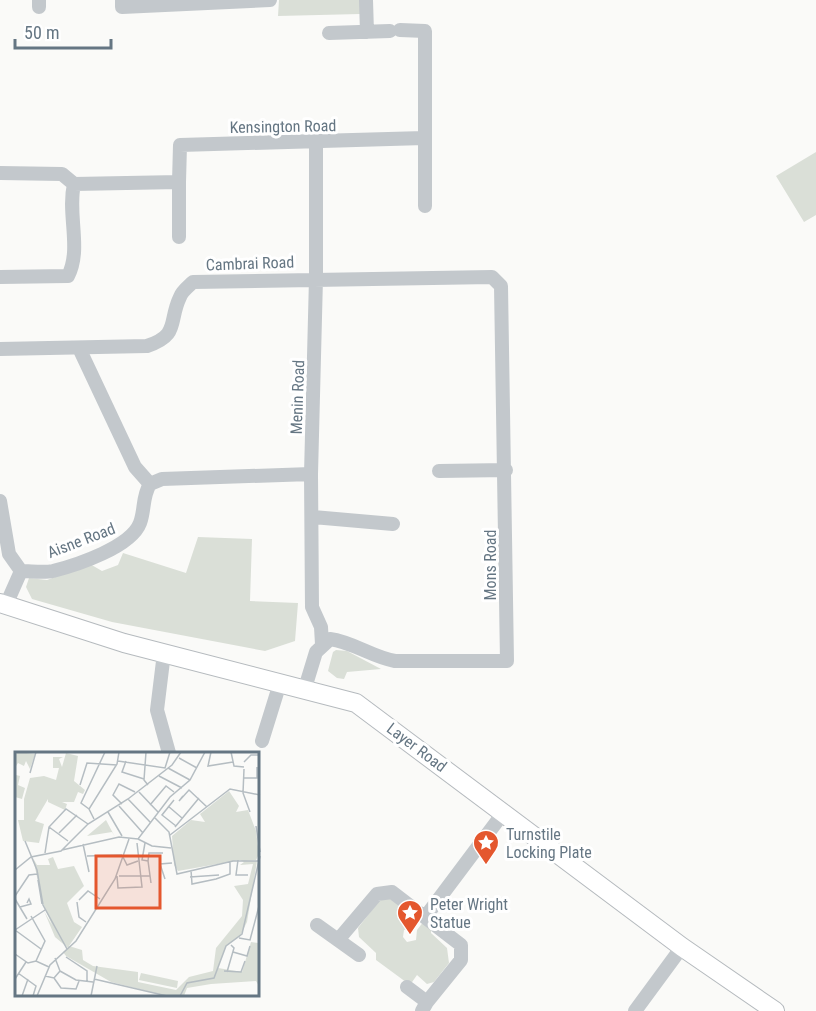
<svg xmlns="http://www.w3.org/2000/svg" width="816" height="1011" font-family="'Roboto Condensed',sans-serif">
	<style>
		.green { fill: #dadfd7 }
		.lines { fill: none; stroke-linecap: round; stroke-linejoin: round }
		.major-casing { stroke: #b5babe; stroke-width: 20 }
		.minor { stroke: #c3c8cc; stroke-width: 14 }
		.major { stroke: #fff; stroke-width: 18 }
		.labels { text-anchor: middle; stroke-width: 6; stroke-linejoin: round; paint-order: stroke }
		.street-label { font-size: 16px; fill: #657683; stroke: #fff }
		.poi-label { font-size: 16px; fill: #657683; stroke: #fff; text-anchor: start }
		.inset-road { fill: none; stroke: #b5bdc2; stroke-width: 1.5 }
		.view { fill: #e4572e; fill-opacity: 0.15; stroke: #e4572e; stroke-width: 3 }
		.inset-edge { fill: none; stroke: #657683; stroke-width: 3 }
	</style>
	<rect width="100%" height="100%" fill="#fafaf8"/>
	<!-- green -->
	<path class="green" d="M279 0H360V14L278 16Z
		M816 152V215L804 222 776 176Z
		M198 537 252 539 250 601 298 603 295 641 265 651 112 622 32 599 26 587 29 578 47 580 90 564 102 571 118 565 123 553 186 573Z
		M336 650 347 651 381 669 347 672 344 679 337 678 328 671 333 652Z
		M388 897 398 902V907L409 915 414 914 419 919 413 927 404 930 403 937 407 942 416 940 417 930 424 921 431 927V933L447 948 449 963 434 982 427 984 417 975 410 985 376 960V953L359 937 358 928 379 901Z"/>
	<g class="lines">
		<defs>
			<path id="major" d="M0 603 124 643 356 703 682 947 775 1011"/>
		</defs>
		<!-- major casing -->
		<use href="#major" class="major-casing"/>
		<!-- minor -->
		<path class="minor" d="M39 0V7
			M122 0V7L270 0
			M366 0 367 32
			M400 30 425 31V206
			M329 33 390 31
			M316 142V278L311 474 312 607 321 627 322 644
			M0 173 62 174 74 184
			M179 237V182
			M0 277 68 276C82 249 67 214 74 184L179 182 180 145 424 138
			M0 349 147 346C180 335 168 322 180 297 182 291 189 286 193 282L492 277 501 286 507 661H395C372 657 353 642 330 639L316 652 305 688
			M439 471 506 470
			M150 484 162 479 311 474
			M0 501 9 554 21 571
			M313 517 393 524
			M6 605 21 571C31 571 44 573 53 571 77 565 131 547 140 523 145 510 142 497 150 484L135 467 79 348
			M164 653 157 710 169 753
			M262 741 280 683
			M426 916 504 812
			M317 925 338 940
			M359 955 338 940 377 894 392 892 461 945V960L427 1002
			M407 987 427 1002 422 1011
			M635 1011 682 947"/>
		<!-- major -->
		<use href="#major" class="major"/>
	</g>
	<!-- icons -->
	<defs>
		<symbol id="sight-pin" viewBox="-11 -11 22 30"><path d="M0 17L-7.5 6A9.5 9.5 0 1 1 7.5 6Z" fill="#e4572e" stroke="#fff"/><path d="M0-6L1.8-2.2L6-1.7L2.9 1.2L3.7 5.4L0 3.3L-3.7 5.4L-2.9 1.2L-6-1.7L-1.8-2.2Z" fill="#fff"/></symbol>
	</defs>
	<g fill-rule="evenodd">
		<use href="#sight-pin" x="471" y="828" width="30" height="40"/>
		<use href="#sight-pin" x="395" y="898" width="30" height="40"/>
	</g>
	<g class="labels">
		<!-- street labels -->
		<g class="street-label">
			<text transform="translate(283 126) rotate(-1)" y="6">Kensington Road</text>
			<text transform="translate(250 263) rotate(-2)" y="6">Cambrai Road</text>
			<text transform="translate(297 397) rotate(-88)" y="6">Menin Road</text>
			<text transform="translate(81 540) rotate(-21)" y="6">Aisne Road</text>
			<text transform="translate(490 565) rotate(-90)" y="6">Mons Road</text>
			<text transform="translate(417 747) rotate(37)" y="6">Layer Road</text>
		</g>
		<!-- poi labels -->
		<g class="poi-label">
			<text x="506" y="840">Turnstile<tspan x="506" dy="18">Locking Plate</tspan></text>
			<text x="430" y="910">Peter Wright<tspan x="430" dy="18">Statue</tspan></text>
		</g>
	</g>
	<!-- overview -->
	<g transform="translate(15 752)">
		<rect width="244" height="244" fill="#fafaf8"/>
		<path d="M3 0 20 2 15 17 11 9 9 14 3 11 1 14V23L5 24 3 33 10 36 7 47 0 45V3ZM51 1 63 4 59 29 70 38 68 42 63 40 59 50H47L52 52 50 58 33 50V47L20 69 29 72 24 91 8 89 3 68H9V47L15 26 29 24 41 28 44 16H38V5H48L44 7 47 15ZM214 39 224 54 221 60 233 58 241 79 244 102 241 108H230L242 109 232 170 225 184 211 194 203 216 227 220 236 190 244 191V234L241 229 196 232 172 236 169 244H152L96 230 51 204 48 200 53 196 40 185 29 159 37 173 27 149 18 106 22 113H35L33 107 38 105 43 117 59 114 69 134 52 151 59 170 67 175 54 194 67 198 68 208 78 214 123 220V230L161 238 174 225 198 219 201 196 227 164 228 148 219 134 233 132 238 112 225 113 229 110 225 108 163 119 159 113 157 84 176 68 190 70 185 62ZM91 68 100 85 97 80 72 84ZM126 221 163 229 162 236 124 228Z" fill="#dadfd7"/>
		<path class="inset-road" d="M131 0 129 28 133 33M196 0 193 14 218 10M216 0 219 14 229 15M164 6 182 16M103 9 150 16 155 0M111 9 107 20 129 27M229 10 236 3H245M153 16 175 28M229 17 228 41 235 60M15 21 21 0M144 24 167 36M229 26H242V15M65 33 72 11 102 13M124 40 143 60M168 44 164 49 174 38 192 55M113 47 135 70M159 48 147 63 161 74M107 52 98 43 104 32 120 40M135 53 151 34 159 40M104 54 128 81M153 54 167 66M74 57 66 51 90 0M93 60 107 84M140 66 154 80 162 122 218 109H245M79 67 74 57 102 12 104 0M241 74 245 100M34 75 53 89M160 75 184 46M44 81 62 63M155 83 215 37 245 43M123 87 137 94 156 96M10 89 22 118 28 153 52 197M130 91 127 108 133 109 136 131M68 92 74 120M47 98 104 85 123 87 155 45 175 28 190 0M30 101 34 75 51 57 73 72M72 104 107 103M108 105 112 113 123 109M223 108 221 123H233M133 109 134 101H148M0 118 16 105 46 99 73 72 113 47 157 13 166 0M176 118 177 132 201 127 215 122V110M102 124 103 136 127 135 122 91M104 124H135M175 125 204 123M150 127 145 112 157 111M23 128 27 152M0 144 14 123 22 122M0 147 12 167M64 148 73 139 85 147M62 150 64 165 71 170M5 155 16 152 14 147 12 151M16 164 30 189 21 209M0 178 30 158M0 178 26 197M224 186 235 188 244 154M218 200 232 204 235 194M0 202 13 211 21 209 34 215M51 205 72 219V229M45 219 61 228 78 230M209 219 226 220 230 209M212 220 219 196 216 193M3 221 21 234 18 244M30 224 39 226 45 219 40 206M39 226 46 236 61 237 64 229M0 227 11 210M79 227 152 244M7 244 13 227M22 244 35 213 61 189 100 127 114 87M76 244 82 214M165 244 172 231 199 226 211 194 227 182 245 104"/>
		<path class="view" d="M81 104H145V156H81Z"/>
		<rect width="244" height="244" class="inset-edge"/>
	</g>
	<!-- scale -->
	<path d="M15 39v9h96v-9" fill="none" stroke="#657683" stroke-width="3"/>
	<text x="24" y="39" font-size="18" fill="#657683" stroke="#ffffff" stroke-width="4.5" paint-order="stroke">50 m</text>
</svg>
